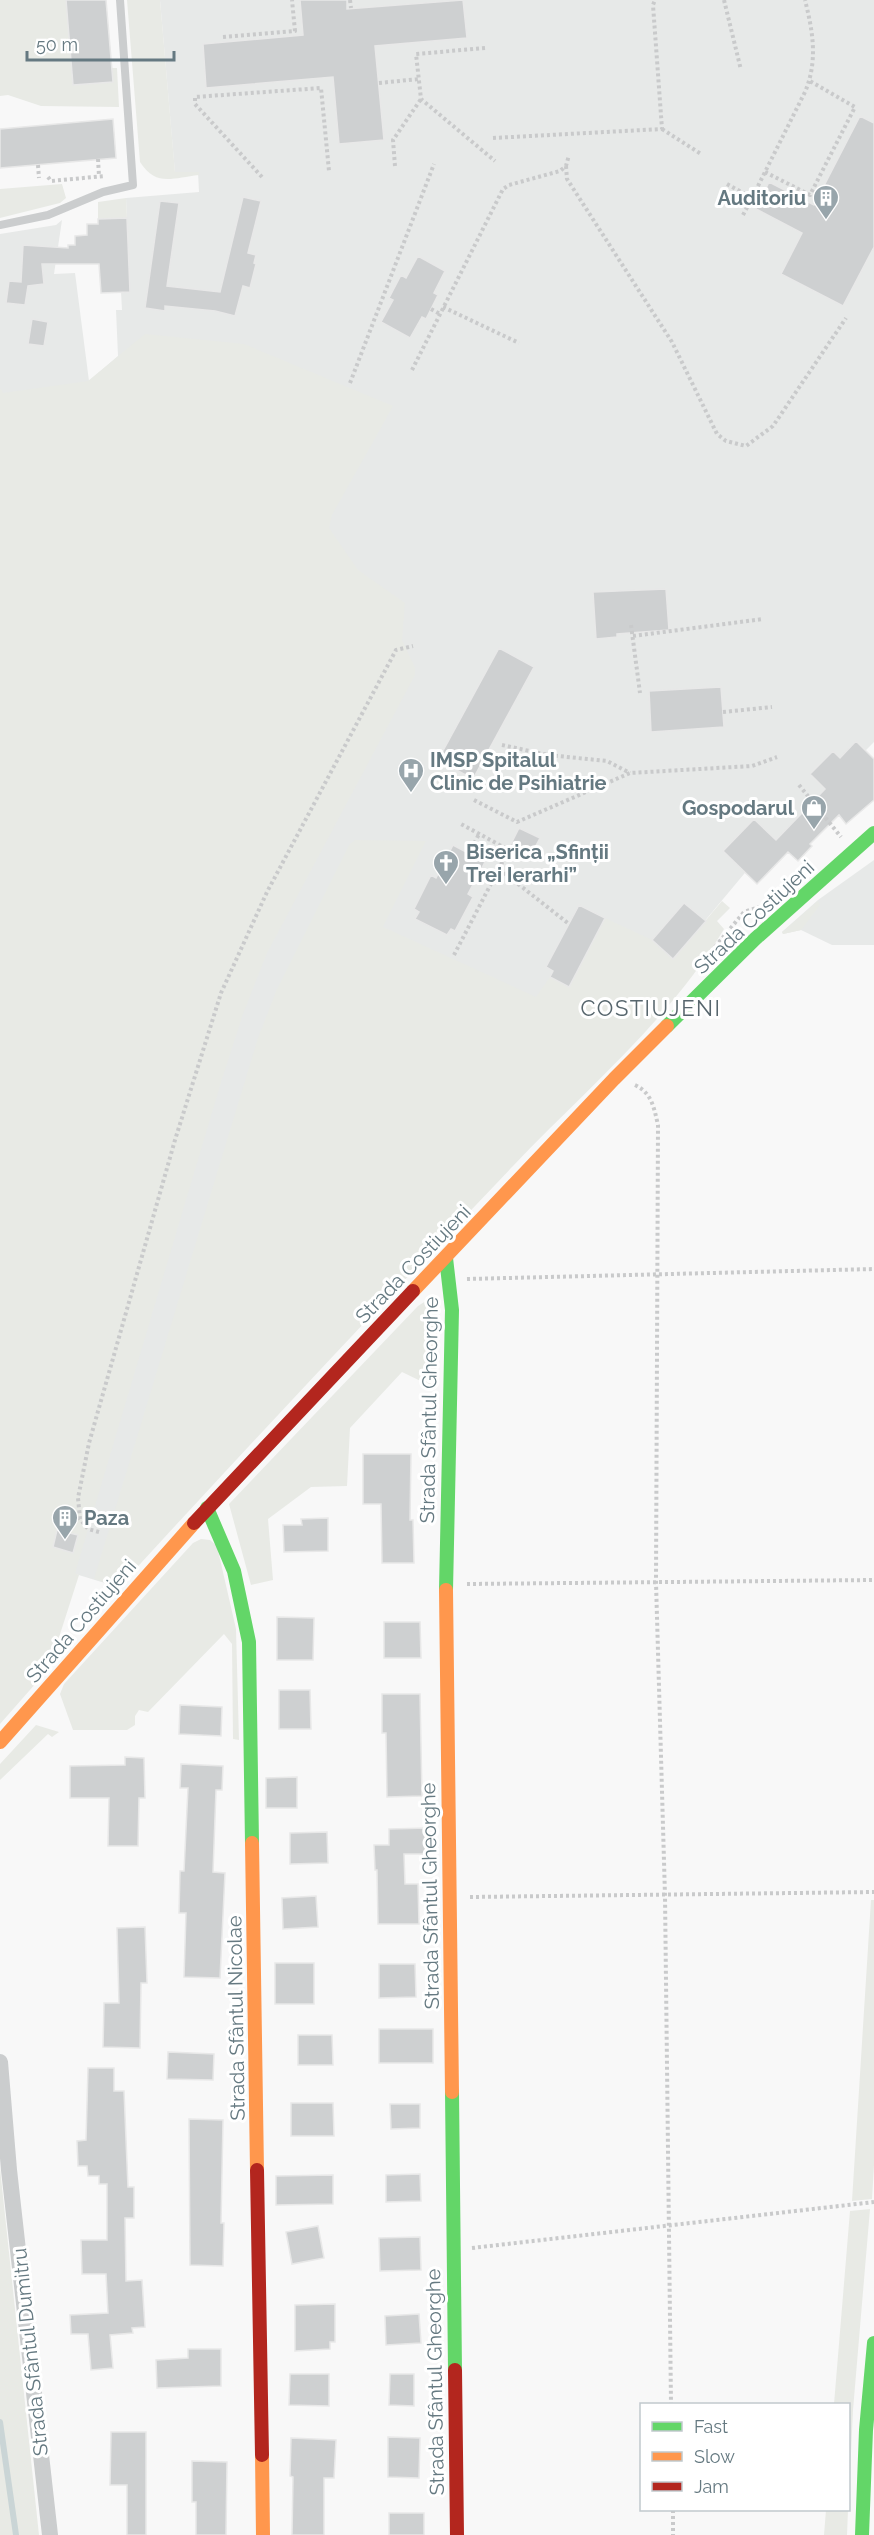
<svg xmlns="http://www.w3.org/2000/svg" width="874" height="2535" font-family="Raleway,sans-serif">
	<style>
		.built { fill: #e7e9e8 }
		.green { fill: #e8eae5 }
		.lines { fill: none; stroke-linecap: round; stroke-linejoin: round }
		.stream { stroke: #cad5d6; stroke-width: 6 }
		.building { fill: #ced0d1; stroke: #e8e8e8; stroke-width: 1.5 }
		.path { stroke: #c9cacb; stroke-width: 4; stroke-dasharray: 3 3; stroke-linecap: butt }
		.lane { stroke: #cbcdce; stroke-width: 8 }
		.street { stroke: #cbcdce; stroke-width: 16 }
		.fast { stroke: #63d668; stroke-width: 14 }
		.slow { stroke: #ff974d; stroke-width: 14 }
		.jam { stroke: #b3261e; stroke-width: 14 }
		.labels { text-anchor: middle; stroke-width: 6; stroke-linejoin: round; paint-order: stroke }
		.poi-label { font-size: 20px; font-weight: bold; fill: #657981; stroke: #fff; text-anchor: start }
		.street-label { font-size: 20px; fill: #657981; stroke: #fff }
		.quarter-label { font-size: 22px; letter-spacing: 1.5px; fill: #57666d; stroke: #fff }
	</style>
	<rect width="100%" height="100%" fill="#f8f8f8"/>
	<!-- built -->
	<path class="built" d="M160 0H874V742L749 868 673 959 118 1587 0 1551V234L56 225 62 220 54 274 75 273 89 381 118 356 116 310H122L121 292 130 291 126 198 199 192 198 172 175 173Z
		M874 860V945H832L801 930 783 934 782 932 818 900Z"/>
	<!-- green -->
	<path class="green" d="M0 0H72L66 1 73 85 112 82V68H117L119 107 41 106 8 95 0 96Z
		M127 0H160L175 172H199V175C172 178 156 187 140 162Z
		M62 184 66 198 60 203 0 218V189Z
		M126 198 127 218 98 219V202Z
		M145 334 244 344 393 406 332 515 329 528 358 570 405 603 402 640 415 668V675L267 953 243 1014 222 1079 75 1573 79 1575 54 1653 44 1674 0 1724V388L3 393 88 381Z
		M355 840 426 841 383 927 536 997 550 977 570 986 605 918 652 940 673 959 722 901 730 908 717 921 724 929C670 1020 585 1090 513 1166 380 1305 249 1445 119 1587L94 1579 258 1038 277 989 349 845Z
		M818 901 820 905 801 930 783 934 782 932Z
		M429 1299H435L437 1305 436 1386H431L402 1372 350 1428 347 1486 311 1487 268 1519 273 1580 251 1585 229 1504 418 1306Z
		M201 1539 210 1540 217 1546 236 1629 239 1740 233 1739 232 1644 224 1634 148 1712 139 1710 135 1716V1725L127 1730H73L60 1694 64 1684 193 1543Z
		M36 1725 59 1732 52 1737 48 1734 0 1780V1764Z
		M871 1900H874V2165L872 2199 852 2201Z
		M0 2168 39 2535H0Z
		M870 2209 853 2410 849 2497 848 2404H834L850 2211Z
		M826 2510H848L847 2535H824Z"/>
	<g class="lines">
		<!-- stream -->
		<path class="stream" d="M0 2422 16 2535"/>
	</g>
	<!-- building -->
	<path class="building" d="M66 0H106L113 82 73 85Z
		M300 0H347V9L463 0 467 38 375 46 384 140 339 144 333 77 206 88 203 44 303 35Z
		M860 116 874 123V247L843 306 781 274 802 233 756 209 769 182 814 205Z
		M113 119 116 158 0 168V129Z
		M243 197 261 201 248 253 256 255 254 263 256 264 250 288 243 286 235 316 215 311 165 306V311L145 308 160 201 179 203 167 286 220 292Z
		M127 218 130 292 101 293 99 264H42L44 284 28 286 25 305 6 303 9 281 21 282 23 245 68 248V245H75V236L87 235V224H98V219Z
		M418 256 445 271 434 293 438 295 426 319 422 317 410 338 381 322 393 300 389 298 401 275 406 278Z
		M32 319 48 322 44 346 28 344Z
		M666 589 669 630 617 634V637L596 639 593 592Z
		M499 648 534 667 473 779 438 760Z
		M721 687 724 727 651 732 649 691Z
		M856 741 874 759V800L846 824 839 815 810 844 812 846 798 861 788 852 757 884 723 851 754 819 776 840 825 789 810 774 833 751 840 758Z
		M519 828 540 838 530 857 510 846Z
		M453 845 485 862 468 894 473 897 455 931 451 929 447 935 415 919 419 912 414 909 431 875 436 878Z
		M684 903 706 921 673 959 652 940Z
		M579 905 605 918 569 987 550 977 553 971 546 967Z
		M363 1454H411L410 1520H413L414 1563H382L381 1504H363Z
		M328 1518V1551L284 1552 283 1525H302L301 1519Z
		M57 1530 78 1535 73 1553 53 1547Z
		M277 1617 314 1618 313 1660H277Z
		M384 1622H420L421 1658H384Z
		M279 1690H310L311 1729H279Z
		M382 1694H420L422 1796 387 1797 386 1733H382Z
		M180 1705 222 1707 221 1736 179 1734Z
		M125 1757 144 1758 145 1798H139L138 1846H108L109 1798H70V1766L125 1765Z
		M181 1764 223 1766 222 1790H216L213 1872 225 1873 220 1978 184 1977 186 1913H179L180 1871H184L188 1788H180Z
		M297 1777V1808H266V1778Z
		M428 1828 429 1854H404L405 1884H418L419 1924H378L377 1870H375L374 1845H389V1829Z
		M327 1832 328 1863 290 1864V1833Z
		M316 1896 318 1927 283 1929 282 1898Z
		M145 1927 147 1983H141L140 2048 103 2047 104 2003H119L117 1928Z
		M275 1963H314V2004H275Z
		M379 1964H415L416 1997 379 1998Z
		M379 2029H433V2063H379Z
		M298 2035H332L333 2065H298Z
		M168 2052 214 2054 213 2080 167 2079Z
		M88 2068H114V2091H124L128 2187H134V2218H125L126 2281 142 2280 145 2327 132 2328 133 2333 110 2335 113 2368 91 2370 88 2334H71L70 2315 108 2313 106 2274H82L81 2240H107V2184H99V2176H88L87 2166H78L77 2141 86 2140Z
		M291 2103H333L334 2136H291Z
		M390 2104H420V2128L391 2129Z
		M189 2119 223 2120 221 2223H224L223 2266 190 2265Z
		M420 2174 421 2201 386 2202V2175Z
		M333 2175V2204L276 2205V2176Z
		M318 2226 324 2258 292 2264 286 2232Z
		M420 2237 421 2270 380 2271 379 2238Z
		M335 2304V2342H330V2349L295 2351V2305Z
		M419 2314 421 2343 386 2345 385 2316Z
		M188 2349H221V2386L157 2388 156 2360 188 2358Z
		M290 2374H329V2406L289 2405Z
		M390 2374H414V2406L389 2405Z
		M111 2432H146V2535H127V2485H110Z
		M388 2437 420 2438 419 2478 388 2477Z
		M291 2438 336 2440 334 2478H324V2535H292L293 2477 290 2476Z
		M192 2461 227 2462 226 2535H196V2502H192Z
		M389 2513H424V2535H389Z"/>
	<g class="lines">
		<!-- path -->
		<path class="path" d="M350 0 351 8
			M724 0 741 70
			M223 37 295 31 292 0
			M485 48 416 54 421 99 495 161
			M379 83 419 79
			M662 129 701 154
			M493 138 662 129 653 5 655 0
			M98 159 99 176
			M38 165 39 178
			M395 166 393 140 421 99
			M566 166 567 179 672 342 717 434 726 441 746 446 773 426 846 318
			M765 172 810 195 855 107 810 81
			M48 177 51 181 105 176
			M262 177 195 104V97L321 88 329 171
			M727 184 752 198 805 92C818 61 813 32 805 0
			M743 215 752 198
			M443 307 519 343
			M431 309 440 314
			M412 370 503 189 509 185 560 171 566 166 569 155
			M350 383 434 164
			M631 625 640 693
			M633 636 763 619
			M723 712 772 707
			M502 745 548 755 607 761 630 773
			M799 785 841 837
			M474 800 517 822 630 773 752 766 777 757
			M469 854 479 834
			M499 869 569 924
			M715 947 744 912 759 907
			M454 955 507 853V849L461 824
			M635 1085C652 1093 654 1108 658 1125L656 1582 665 1896 671 2404
			M467 1279 874 1269
			M99 1532 88 1529 80 1519 78 1498 89 1443 175 1140 221 993 267 892 396 650 413 646
			M467 1584 874 1580
			M470 1897 874 1892
			M472 2248 874 2202
			M673 2510V2535"/>
		<!-- lane -->
		<path class="lane" d="M0 225 48 215 103 192 133 185 120 0"/>
		<!-- street -->
		<path class="street" d="M0 2062 9 2170 50 2535"/>
		<!-- fast -->
		<path class="fast" d="M667 1026 755 939 874 833
			M446 1258 452 1310 446 1590
			M207 1508 234 1571 249 1642 252 1843
			M452 2092 455 2370
			M862 2535 866 2430 874 2343"/>
		<!-- slow -->
		<path class="slow" d="M413 1291 614 1079 667 1026
			M446 1590 452 2092
			M0 1742 194 1523
			M252 1843 257 2170
			M262 2455 263 2535"/>
		<!-- jam -->
		<path class="jam" d="M194 1523 413 1291
			M257 2170 262 2455
			M455 2370 457 2535"/>
	</g>
	<!-- icons -->
	<defs>
		<symbol id="building-pin" viewBox="-11 -11 22 30"><path d="M0 17L-7.5 6A9.5 9.5 0 1 1 7.5 6Z" fill="#98a5ab" stroke="#fff"/><path d="M-4-6H4V6H1V3H-1V6H-4ZM-2.5-4.3h1.7v1.8h-1.7ZM.8-4.3h1.7v1.8H.8ZM-2.5-1h1.7V.8h-1.7ZM.8-1h1.7V.8H.8Z" fill="#fff"/></symbol>
		<symbol id="hospital-pin" viewBox="-11 -11 22 30"><path d="M0 17L-7.5 6A9.5 9.5 0 1 1 7.5 6Z" fill="#98a5ab" stroke="#fff"/><path d="M-5-5h3v3.5h4V-5h3V5h-3V1.5h-4V5h-3Z" fill="#fff"/></symbol>
		<symbol id="shop-pin" viewBox="-11 -11 22 30"><path d="M0 17L-7.5 6A9.5 9.5 0 1 1 7.5 6Z" fill="#98a5ab" stroke="#fff"/><path d="M-5-2.5h2.3a2.7 3.5 0 0 1 5.4 0H5L5.5 6h-11ZM-1.5-2.5h3a1.5 2.3 0 0 0-3 0Z" fill="#fff"/></symbol>
		<symbol id="church-pin" viewBox="-11 -11 22 30"><path d="M0 17L-7.5 6A9.5 9.5 0 1 1 7.5 6Z" fill="#98a5ab" stroke="#fff"/><path d="M-1.2-6h2.4v3.5h3.3v2.4h-3.3V6h-2.4V-.1h-3.3v-2.4h3.3Z" fill="#fff"/></symbol>
	</defs>
	<g fill-rule="evenodd">
		<use href="#building-pin" x="811" y="183" width="30" height="40"/>
		<use href="#hospital-pin" x="396" y="756" width="30" height="40"/>
		<use href="#shop-pin" x="799" y="793" width="30" height="40"/>
		<use href="#church-pin" x="431" y="848" width="30" height="40"/>
		<use href="#building-pin" x="50" y="1503" width="30" height="40"/>
	</g>
	<g class="labels">
		<!-- poi labels -->
		<g class="poi-label">
			<text x="806" y="205" text-anchor="end">Auditoriu</text>
			<text x="430" y="767">IMSP Spitalul<tspan x="430" dy="23">Clinic de Psihiatrie</tspan></text>
			<text x="794" y="815" text-anchor="end">Gospodarul</text>
			<text x="466" y="859">Biserica „Sfinții<tspan x="466" dy="23">Trei Ierarhi”</tspan></text>
			<text x="84" y="1525">Paza</text>
		</g>
		<!-- street labels -->
		<g class="street-label">
			<text transform="translate(754 917) rotate(-43)" y="7">Strada Costiujeni</text>
			<text transform="translate(413 1264) rotate(-46)" y="7">Strada Costiujeni</text>
			<text transform="translate(429 1410) rotate(-89)" y="7">Strada Sfântul Gheorghe</text>
			<text transform="translate(81 1621) rotate(-49)" y="7">Strada Costiujeni</text>
			<text transform="translate(430 1896) rotate(-91)" y="7">Strada Sfântul Gheorghe</text>
			<text transform="translate(236 2018) rotate(-91)" y="7">Strada Sfântul Nicolae</text>
			<text transform="translate(30 2352) rotate(-96)" y="7">Strada Sfântul Dumitru</text>
			<text transform="translate(435 2382) rotate(-91)" y="7">Strada Sfântul Gheorghe</text>
		</g>
		<!-- quarter labels -->
		<g class="quarter-label">
			<text x="651" y="1016">COSTIUJENI</text>
		</g>
	</g>
	<!-- legend -->
	<rect x="640" y="2403" width="210" height="108" fill="#ffffff" stroke="#c1c9cd" stroke-width="1.5"/>
	<rect x="652" y="2422" width="30" height="9" fill="#63d668" stroke="#c1c9cd" stroke-width="1.5"/>
	<text x="694" y="2433" font-size="18" fill="#657981">Fast</text>
	<rect x="652" y="2452" width="30" height="9" fill="#ff974d" stroke="#c1c9cd" stroke-width="1.5"/>
	<text x="694" y="2463" font-size="18" fill="#657981">Slow</text>
	<rect x="652" y="2482" width="30" height="9" fill="#b3261e" stroke="#c1c9cd" stroke-width="1.5"/>
	<text x="694" y="2493" font-size="18" fill="#657981">Jam</text>
	<!-- scale -->
	<path d="M27 51v9h147v-9" fill="none" stroke="#657981" stroke-width="3"/>
	<text x="36" y="51" font-size="18" fill="#657981" stroke="#ffffff" stroke-width="4.5" paint-order="stroke">50 m</text>
</svg>
